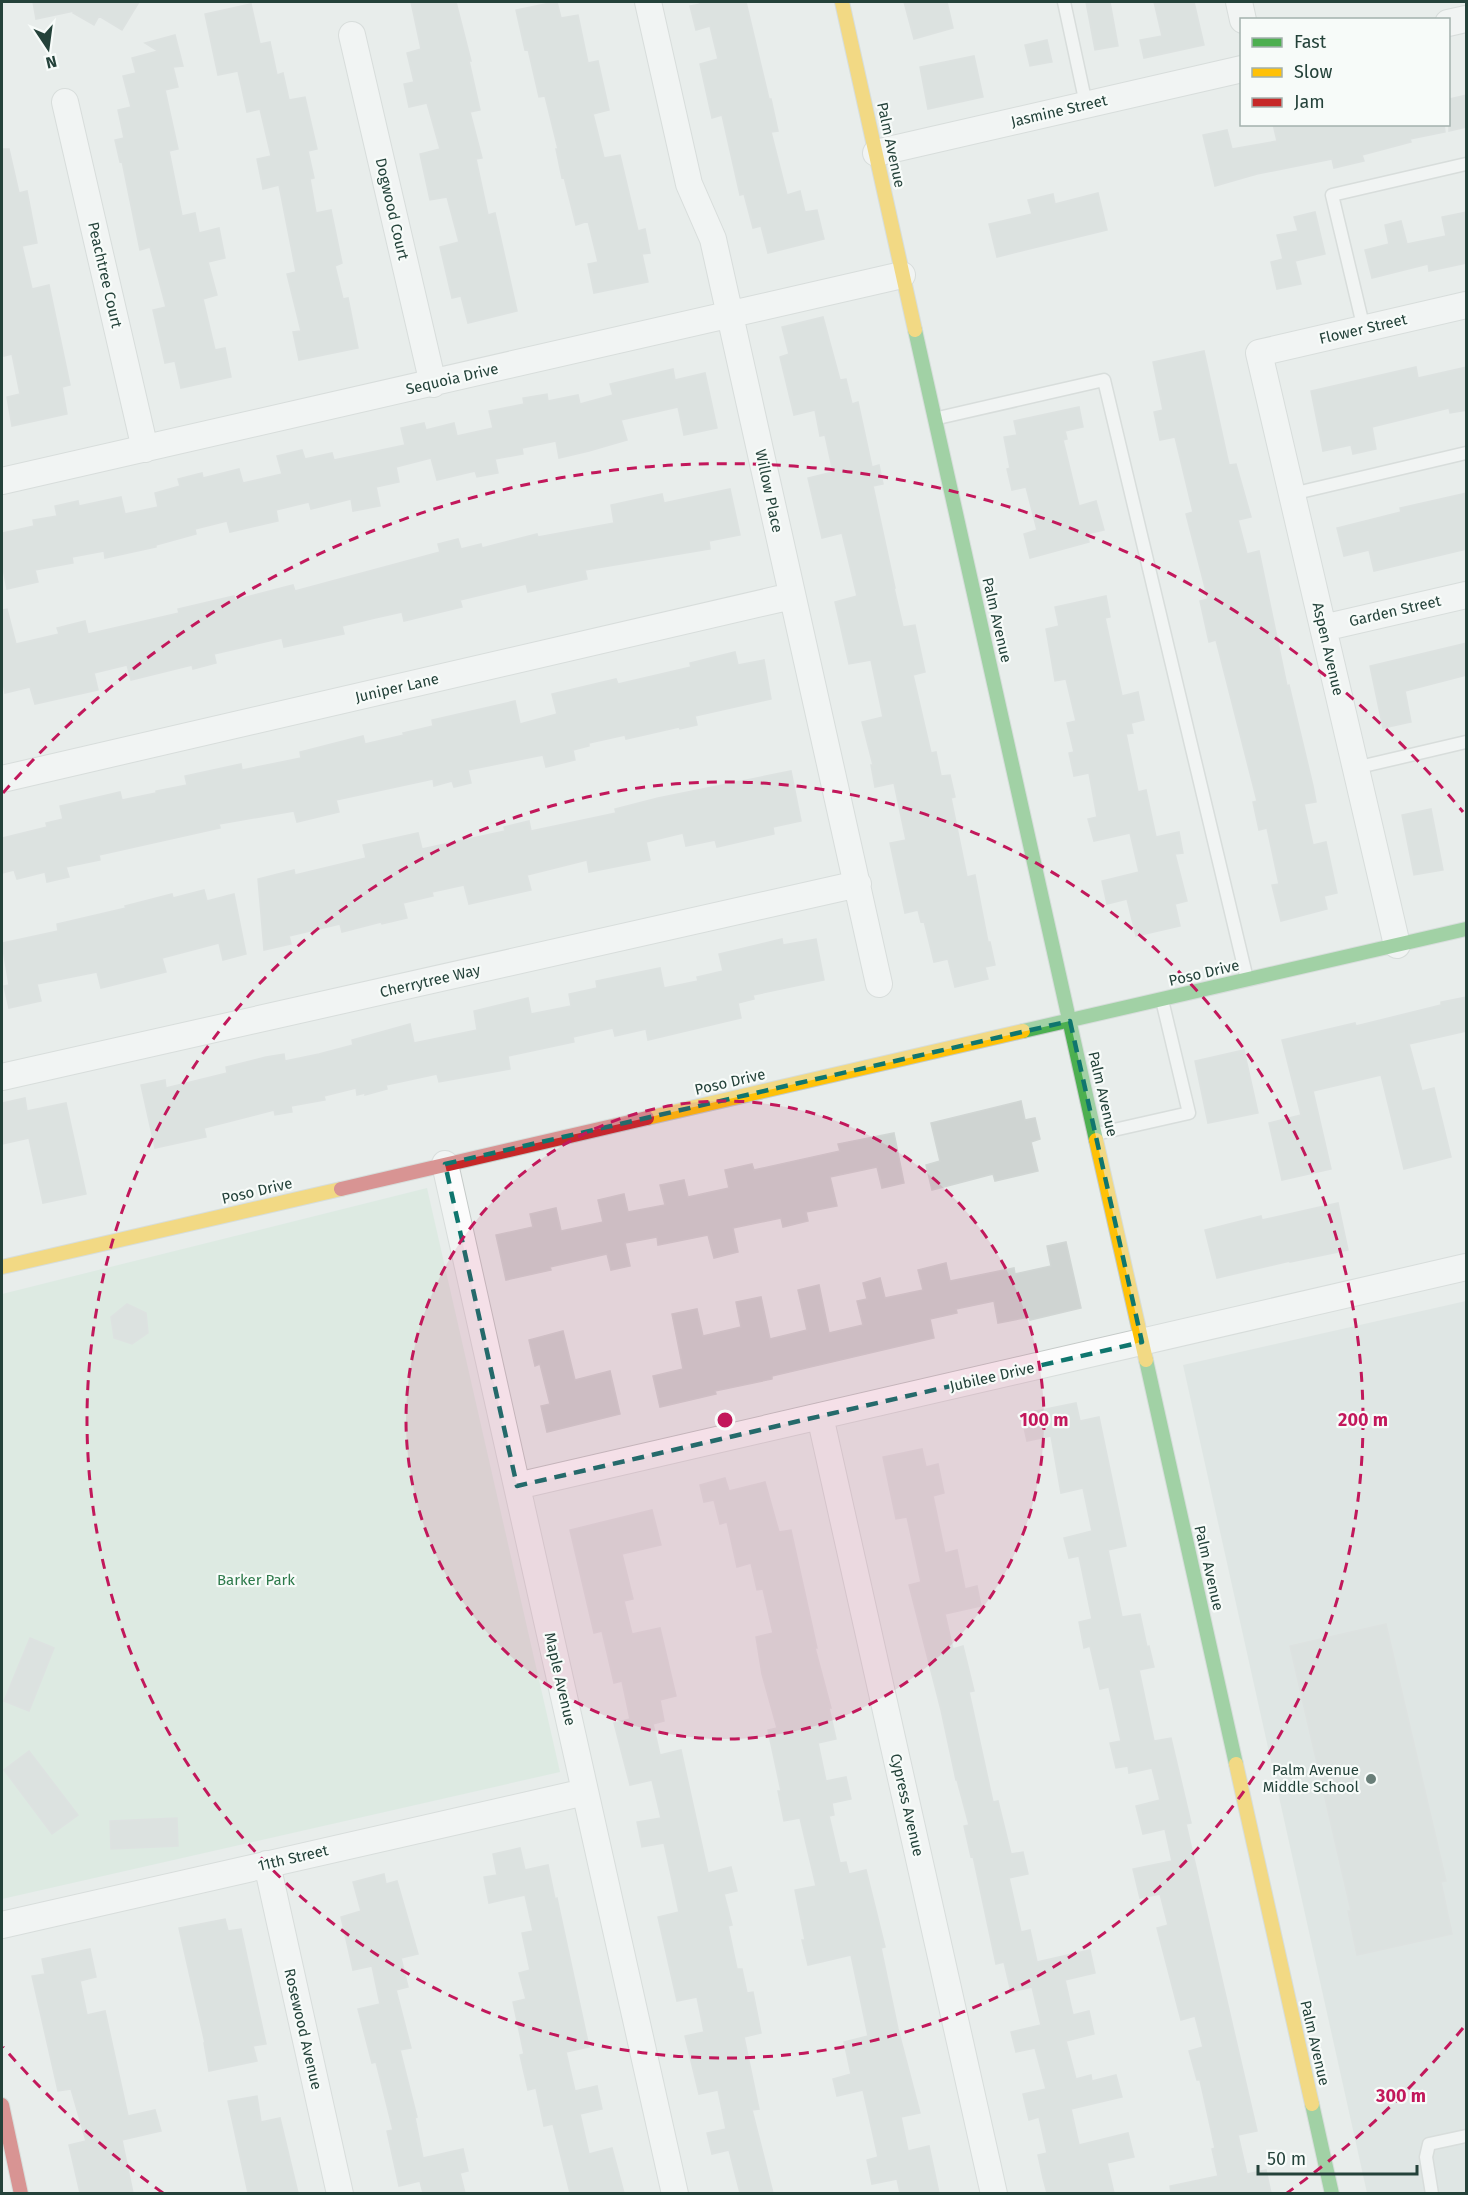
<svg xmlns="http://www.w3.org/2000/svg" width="1468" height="2195" font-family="'Fira Sans',sans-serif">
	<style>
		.built { fill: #d6dedb }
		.green { fill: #d1e6d8 }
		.building { fill: #cfd4d2; stroke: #d1d6d4; stroke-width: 1.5 }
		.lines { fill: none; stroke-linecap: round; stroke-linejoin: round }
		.lane-casing { stroke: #c5cac8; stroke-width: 15 }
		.street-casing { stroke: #c5cac8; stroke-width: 28 }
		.fast-casing { stroke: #c3cbc8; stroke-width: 16 }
		.slow-casing { stroke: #c3cbc8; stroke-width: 16 }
		.jam-casing { stroke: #c3cbc8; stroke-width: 16 }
		.lane { stroke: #fcfcfc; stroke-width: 12 }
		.street { stroke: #fcfcfc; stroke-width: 26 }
		.fast { stroke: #4caf50; stroke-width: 14 }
		.slow { stroke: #ffc107; stroke-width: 14 }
		.jam { stroke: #c62828; stroke-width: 14 }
		.marked { fill: none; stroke: #0f766e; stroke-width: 4.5; stroke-dasharray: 12 8; stroke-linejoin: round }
		.ring { fill: none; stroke: #c2185b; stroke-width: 3; stroke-dasharray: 10 8 }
		.poi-dot { fill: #697e78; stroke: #f7fbf9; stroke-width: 2 }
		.labels { text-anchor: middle; stroke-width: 4.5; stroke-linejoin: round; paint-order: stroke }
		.street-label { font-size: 15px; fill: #24423a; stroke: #f7fbf9 }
		.park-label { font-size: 15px; fill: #2d7a4b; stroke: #f7fbf9 }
		.poi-label { font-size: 15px; fill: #24423a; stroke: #f7fbf9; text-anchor: end }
		.centre { fill: #c2185b; stroke: #f7fbf9; stroke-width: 3 }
		.ring-label { font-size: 18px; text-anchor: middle; font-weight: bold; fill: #c2185b; stroke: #f7fbf9; stroke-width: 4.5; stroke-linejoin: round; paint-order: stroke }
	</style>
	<rect width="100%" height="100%" fill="#e8edeb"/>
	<!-- built -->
	<path class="built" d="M1466 1301V2193H1367L1183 1365Z"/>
	<!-- green -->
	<path class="green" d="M427 1188 560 1772 2 1899V1294Z"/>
	<!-- building -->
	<path class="building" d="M33 2H139L122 30 99 16 94 25 73 13 74 11 36 19Z
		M411 2H456L471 61H469L480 110 470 112 482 158 476 159 488 215 495 213 517 311 468 323 461 296 452 298 440 247 459 242 447 197 430 200 420 154 440 149 427 103 409 107 404 84 414 82 407 53 421 49Z
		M555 2H557L561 18 578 15 588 63 598 61 609 110 593 114 604 158 620 155 638 231 645 229 650 253 642 254 648 282 594 293 588 264 598 262 588 221 576 225 564 177 562 178 556 149H558L545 96 539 97 528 49 525 50 516 10Z
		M699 2H746L769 99H771L778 131 771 132 787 195 800 191 805 212 817 210 824 239 768 253 761 226 753 228 744 194 740 195 722 115 712 118 700 64 718 59 710 26 696 30 690 6 700 4Z
		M904 2H947L953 28 914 39Z
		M1086 2H1110L1118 46 1095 50Z
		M1154 2H1194L1204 45 1144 58 1140 40 1162 36Z
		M251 4 260 44 270 42 277 75 283 73 289 100 305 97 317 149 308 151 314 178 310 179 316 213 331 210 342 263 335 266 343 299 348 298 358 348 299 360 293 332 301 331 287 274 296 272 279 185 263 189 257 159 271 156 260 109 247 112 238 71 218 75 205 14Z
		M175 35 183 66 173 67 178 87 165 90 178 149 169 151 182 216 195 213 199 233 219 228 225 258 208 262 217 295 203 299 215 350 225 348 231 377 181 388 175 361 165 363 153 310 166 307 150 247 140 250 122 161 120 162 115 140 124 138 118 110 131 107 123 76 136 73 132 58 158 51 145 43Z
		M1047 40 1052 62 1030 66 1025 45Z
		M974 56 983 97 928 109 920 67Z
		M1467 95V127L1449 131V99Z
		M1273 124H1444L1445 132 1410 139 1411 142 1362 155 1364 161 1334 168 1332 159 1257 174 1215 186 1203 135 1227 130 1232 149 1277 141Z
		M2 149H9L19 193 27 191 37 243 22 246 32 289 49 285 70 385 62 387 67 414 12 426 7 397 20 394 12 354 4 356 2 346Z
		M1098 193 1107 230 997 257 989 224 1032 214 1028 200 1053 194 1055 204Z
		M1315 212 1325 254 1295 261 1301 284 1277 289 1271 262 1283 259 1277 235 1298 231 1294 217Z
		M1467 212V263L1429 271 1428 264 1372 278 1365 250 1389 244 1385 225 1401 221 1407 244 1446 236 1442 217Z
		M823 317 840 380 846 379 852 404 858 402 872 467 879 465 883 484 873 486 895 588H894L903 627 915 625 925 672 913 675 931 753 936 752 941 776 950 775 955 797 951 798 967 877 975 875 988 942H990L995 965 985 967 988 979 955 987 948 959 934 962 924 921 921 922 918 910 905 913 890 843 906 840 894 783 875 787 871 765H873L862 722 883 717 871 660 849 664 835 602 857 596 842 533 822 538 808 478 833 472 825 435 820 436 815 410 794 415 780 357 789 354 782 327Z
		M1204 351 1229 465 1236 464 1251 517 1238 520 1247 554 1259 551 1287 686 1289 685 1313 786 1316 802 1304 804 1313 845 1326 842 1337 893 1324 896 1327 909 1281 921 1272 885 1279 884 1267 828 1259 830 1253 802 1257 801 1216 640 1209 642 1200 601 1208 599 1186 514 1193 512 1175 437 1160 440 1154 412 1163 410 1153 362Z
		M1416 367 1418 378 1467 367V410L1450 413 1449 408 1372 427 1376 449 1353 454 1351 445 1323 451 1311 391Z
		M673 369 675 380 705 373 717 428 684 435 678 407 621 420 627 440 589 451 559 458 556 441 522 448 523 454 495 459 498 473 477 477 475 471 437 480 431 458 396 467 399 482 376 487 380 506 353 511 351 499 311 509 309 502 276 510 278 521 230 532 227 521 195 529 196 534 156 545V547L105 558 104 551 72 557 73 563 35 570 38 582 7 589 2 563V533L34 526 33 520 57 516 55 506 78 501 79 506 121 497 125 514 158 507 155 493 180 486 178 479 202 473 203 478 239 469 243 483 282 474 277 456 302 450 305 459 332 453 334 460 405 445 401 428 424 423 426 430 454 423 457 436 493 428 489 411 524 404 523 398 547 394 548 401 578 395 580 404 613 395 610 384Z
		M1079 407 1083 427 1065 431 1067 439 1063 440 1079 506 1096 501 1104 530 1087 534 1089 542 1030 558 1024 534 1037 530 1026 487 1012 490 1007 469 1010 468 1004 437 1017 435 1014 421Z
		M730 489 740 535 709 541 710 549 585 570 587 579 528 592 526 584 460 600 462 607 404 621 402 612 375 618 342 626 344 634 284 647 282 638 214 654 216 663 193 669 192 665 131 680 127 665 94 673 98 690 35 704 30 687 5 693 2 678V610L7 609 16 644 59 634 57 628 85 621 88 634 179 613 178 609 234 596 235 600 293 585 295 591 440 552 438 544 458 539 461 549 481 544 482 548 537 534 538 537 614 523 611 505 662 494 664 503Z
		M1467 493V549L1374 571 1369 550 1344 556 1337 528 1401 512 1400 508Z
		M1106 596 1110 617 1105 618 1122 696 1138 692 1144 720 1131 723 1133 733 1126 734 1138 792 1146 790 1156 837 1179 832 1183 853 1175 854 1187 901 1175 904 1180 926 1136 936 1127 899 1107 904 1102 881 1139 872 1130 833 1094 841 1088 819 1097 817 1089 773 1074 776 1069 753 1074 752 1067 723 1076 721 1066 679 1055 681 1046 629 1059 626 1055 607Z
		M1467 643V675L1405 691 1411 722 1383 728 1370 666Z
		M735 652 738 665 764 660 771 699 695 716 697 725 680 729 679 727 626 739 625 735 589 743V746L573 750 575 760 546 767 543 755 468 770 471 783 454 787 452 781 434 786 433 779 336 800 339 812 297 822 294 811 219 824 220 828 99 855 100 860 66 867 69 877 47 882 45 872 17 879 14 870 2 873V838L47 827 46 823 63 819 60 806 120 792 122 800 156 793V791L187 785 185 776 241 764 242 770 301 758 300 752 363 736 365 744 404 735 403 733 433 726 432 720 515 701 520 724 557 714 552 694 616 679 618 684 691 667 690 663Z
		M791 771 801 821 773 827 774 834 717 847 715 840 686 846 683 833 646 842 650 860 589 872 587 860 527 875 531 890 469 904 464 885 432 892 433 896 403 903 407 918 382 924 381 922 342 932 340 924 289 936 291 944 264 950 258 879 294 870 295 875 366 858 363 845 418 833 422 849 505 831 504 827 529 821 531 831 616 813 615 809 658 798Z
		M1431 809 1443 870 1414 875 1402 815Z
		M204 890 207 901 234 894 246 954 223 960 219 943 162 958 166 972 101 988 97 972 37 984 41 1001 9 1008 4 986 9 985 2 943 58 931 57 924 126 908 125 906 172 894 173 898Z
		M782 939 783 945 816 939 824 980 753 995 754 999 738 1003 741 1018 648 1040 646 1029 615 1036 613 1028 573 1037 574 1042 508 1056 510 1069 439 1082 437 1074 386 1085 387 1089 365 1095V1093L357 1095 356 1088 324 1096 325 1100 291 1106 292 1112 275 1115 274 1110 204 1128 206 1137 155 1148 141 1085 165 1080 166 1088 227 1073 226 1067 266 1057 284 1054 285 1061 319 1054 353 1045 352 1040 410 1024 414 1043 477 1030 474 1011 528 998 531 1014 571 1006 569 994 597 988 596 981 660 968 664 988 698 981 697 977 723 971 719 954Z
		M1467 997V1031L1409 1044 1422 1091 1434 1088 1451 1157 1404 1169 1381 1075 1313 1091 1331 1169 1282 1180 1269 1123 1301 1115 1282 1040 1355 1023 1356 1026 1441 1005V1002Z
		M1244 1050 1258 1113 1208 1123 1195 1061Z
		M25 1098 27 1111 66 1103 86 1194 43 1203 29 1138 2 1144V1103Z
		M1021 1101 1025 1120 1035 1118 1040 1139 1031 1142 1038 1171 995 1181 993 1174 932 1190 926 1165 940 1161 931 1123Z
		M894 1133 904 1183 882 1188 877 1167 830 1177 837 1206 806 1212 808 1221 783 1227 781 1218 733 1228 738 1252 714 1258 708 1235 658 1245 657 1237 625 1243 630 1266 611 1270 607 1254 550 1267 551 1270 506 1280 496 1235 533 1227 530 1214 556 1208 561 1231 603 1222 598 1200 624 1194 628 1212 665 1205 660 1185 684 1180 688 1197 729 1188 725 1170 752 1164 754 1170 840 1151 838 1144Z
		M1338 1203 1348 1250 1290 1262V1261L1217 1278 1205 1230 1261 1216 1262 1220Z
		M1066 1242 1081 1308 1030 1320 1029 1317 998 1323 994 1301 956 1309 957 1313 930 1319 934 1338 772 1376V1379L715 1391 716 1394 660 1407 653 1376 683 1369 672 1314 697 1309 703 1336 741 1327 736 1302 761 1297 770 1339 807 1330 798 1290 819 1285 829 1333 863 1325 857 1301 867 1299 863 1283 880 1278 885 1298 923 1290 918 1270 946 1263 950 1281 1014 1268 1015 1274 1051 1266 1047 1246Z
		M127 1304 146 1313 148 1333 132 1344 114 1338 111 1317Z
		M563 1331 575 1380 610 1371 620 1414 547 1432 541 1406 550 1404 540 1364 535 1366 529 1340Z
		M1076 1403 1080 1421 1099 1417 1126 1546 1108 1550 1122 1617 1140 1614 1147 1647 1149 1646 1154 1667 1139 1670 1154 1741 1171 1738 1191 1823 1186 1824 1257 2131 1238 2135 1247 2174 1266 2170 1271 2193H1171L1170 2186 1218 2176 1212 2149 1215 2148 1200 2080H1197L1189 2051 1203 2047 1195 2016 1181 2020 1157 1928 1168 1925 1160 1894 1140 1898 1133 1869 1172 1861 1165 1829 1143 1834 1136 1806 1160 1800 1152 1768 1129 1773 1128 1766 1116 1768 1110 1743 1121 1741 1109 1687 1100 1689 1090 1646 1084 1648 1079 1622 1092 1619 1079 1556 1069 1558 1064 1538 1092 1531 1083 1488 1061 1493 1051 1436 1027 1441 1021 1414Z
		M922 1449 926 1467 938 1464 944 1493 933 1496 945 1553 957 1550 965 1589 977 1586 981 1606 945 1614 953 1649 963 1646 974 1691 969 1692 993 1802 998 1801 1011 1854 1023 1852 1028 1874 1009 1878 1021 1932 1030 1930 1037 1962 1090 1950 1095 1973 1065 1980 1073 2015 1089 2011 1094 2034 1066 2041 1076 2079 1091 2075 1092 2081 1116 2075 1122 2097 1071 2109 1079 2145 1128 2133 1134 2157 1107 2163 1114 2193H1047L1043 2178 1038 2155 1047 2153 1039 2117 1029 2120 1023 2094 1046 2089 1035 2048 1016 2052 1011 2032 1041 2025 1032 1987 1011 1992 1004 1962 996 1964 973 1856 971 1857 964 1826 969 1825 957 1780H956L941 1710 909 1585 921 1582 907 1517 896 1519 883 1457Z
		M725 1478 729 1491 765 1482 779 1532 791 1530 817 1648H815L831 1708H829L836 1739 818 1743 826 1781 846 1777 851 1799 832 1803 834 1815 829 1816 840 1863 846 1862 849 1874 866 1870 885 1947 881 1948 898 2029 920 2113 901 2117 908 2151 929 2146 939 2193H900L897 2179 872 2184 867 2160 878 2157 863 2090 837 2096 833 2079 851 2074 844 2042 868 2036 851 1955 808 1965 802 1940H805L795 1890 816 1886 800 1818 784 1821 778 1791H781L768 1730 777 1728 762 1674 756 1637 773 1633 763 1589 757 1590 751 1563 737 1567 727 1522 720 1524 714 1500 704 1502 700 1485Z
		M652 1510 661 1545 622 1554 633 1599 624 1601 632 1634 660 1628 676 1696 660 1700 664 1721 653 1724 660 1755 681 1750 708 1873 731 1867 737 1891 724 1894 732 1925 728 1926 737 1969H742L747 1993 753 1992 761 2033 744 2037 759 2109 752 2110 773 2193H740L729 2150 712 2154 707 2133 726 2129 718 2090 699 2094 685 2036 704 2032 697 1997 677 2001 658 1917 679 1912 664 1843 642 1847 637 1822 661 1818 652 1780 630 1785 614 1723 630 1719 622 1681 614 1683 602 1631 594 1633 570 1530Z
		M1386 1624 1446 1881 1441 1882 1452 1934 1357 1955 1348 1911H1351L1290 1646Z
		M30 1638 54 1648 29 1711 4 1701Z
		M29 1751 78 1815 52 1834 4 1770Z
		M177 1818 178 1846 111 1849 110 1821Z
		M520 1848 525 1870 548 1865 555 1899 557 1898 589 2047 566 2052 575 2091 597 2086 602 2109 580 2114 589 2154 612 2148 624 2193H570L553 2124 544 2126 536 2088 528 2090 520 2055 524 2054 513 2002 526 1999 519 1973 530 1970 522 1933 533 1931 525 1895 489 1903 484 1877 497 1875 493 1854Z
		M384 1874 386 1884 397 1881 418 1954 401 1958 408 1987 396 1990 411 2048 400 2050 417 2117 415 2118 423 2158 463 2149 468 2171 460 2173 465 2193H423L420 2181 399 2186 387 2131 393 2130 376 2062 372 2063 358 2009 380 2004 372 1966 353 1970 341 1917 361 1911 353 1882Z
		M225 1919 228 1931 241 1929 266 2044 253 2046 257 2061 209 2071 204 2043H205L179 1928Z
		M90 1949 96 1977 80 1981 87 2015 105 2011 128 2116 155 2110 161 2131 122 2140 133 2193H80L69 2145 86 2141 71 2089 58 2091 32 1976 45 1974 42 1959Z
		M257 2096 261 2122 280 2118 298 2193H248L228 2101Z"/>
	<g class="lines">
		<defs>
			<path id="lane" d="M1064 2 1086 104
				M1364 329 1332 195 1466 164
				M938 418 1104 380 1247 979
				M1292 494 1466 453
				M1355 768 1466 742
				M1096 1134 1189 1113 1162 1000
				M1432 2194 1426 2157 1429 2144 1466 2136"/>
			<path id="street" d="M648 2 689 184 713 239 879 984
				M1239 2 1243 20
				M1448 23 1466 19
				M352 35 433 384
				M65 102 145 449
				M876 153 1242 69
				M2 481 902 275
				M1323 628 1466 595
				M2 779 792 596
				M1397 945 1259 353 1466 305
				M2 1077 858 884
				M445 1164 675 2194
				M820 1416 994 2194
				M517 1486 1466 1267
				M267 1864 340 2194
				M2 1925 585 1792"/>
			<path id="fast" d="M915 330 1096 1140
				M1023 1031 1466 929
				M1146 1360 1236 1764
				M1312 2104 1332 2194"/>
			<path id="slow" d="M842 2 915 330
				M647 1118 1023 1031
				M1096 1140 1146 1360
				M2 1267 341 1189
				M1236 1764 1312 2104"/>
			<path id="jam" d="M341 1189 647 1118
				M2 2105 21 2194"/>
		</defs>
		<!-- lane casing -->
		<use href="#lane" class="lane-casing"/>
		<!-- street casing -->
		<use href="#street" class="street-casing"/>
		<!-- fast casing -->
		<use href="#fast" class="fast-casing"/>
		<!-- slow casing -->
		<use href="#slow" class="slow-casing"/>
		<!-- jam casing -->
		<use href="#jam" class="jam-casing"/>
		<!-- lane -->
		<use href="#lane" class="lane"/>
		<!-- street -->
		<use href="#street" class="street"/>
		<!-- fast -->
		<use href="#fast" class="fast"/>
		<!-- slow -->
		<use href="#slow" class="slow"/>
		<!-- jam -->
		<use href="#jam" class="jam"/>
	</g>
	<!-- marked area -->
	<path d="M0 0H1468V2195H0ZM1070 1021 1142 1342 517 1486 445 1164Z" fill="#e8edeb" fill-opacity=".55" fill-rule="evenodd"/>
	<path class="marked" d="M1070 1021 1142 1342 517 1486 445 1164Z"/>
	<!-- distance rings -->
	<circle cx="725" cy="1420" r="319" fill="#c2185b" fill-opacity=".12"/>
	<g class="ring">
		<circle cx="725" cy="1420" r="319"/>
		<circle cx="725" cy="1420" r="638"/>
		<path d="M1463 2028A956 956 0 0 1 1287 2193M163 2193A956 956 0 0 1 3 2047M3 793A956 956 0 0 1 1463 812"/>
	</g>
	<!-- markers -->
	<circle class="poi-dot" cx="1371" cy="1779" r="6"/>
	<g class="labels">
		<!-- street labels -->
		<g class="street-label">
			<text transform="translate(1059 111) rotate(-13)" y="5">Jasmine Street</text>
			<text transform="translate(891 145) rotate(78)" y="5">Palm Avenue</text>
			<text transform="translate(392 209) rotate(77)" y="5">Dogwood Court</text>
			<text transform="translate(105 275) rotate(77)" y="5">Peachtree Court</text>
			<text transform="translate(1363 329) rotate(-13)" y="5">Flower Street</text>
			<text transform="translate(452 379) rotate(-13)" y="5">Sequoia Drive</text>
			<text transform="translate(769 491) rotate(78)" y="5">Willow Place</text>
			<text transform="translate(1395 611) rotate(-13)" y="5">Garden Street</text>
			<text transform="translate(997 620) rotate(77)" y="5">Palm Avenue</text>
			<text transform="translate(1328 649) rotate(77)" y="5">Aspen Avenue</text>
			<text transform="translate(397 688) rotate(-13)" y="5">Juniper Lane</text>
			<text transform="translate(1204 973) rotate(-13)" y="5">Poso Drive</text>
			<text transform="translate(430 981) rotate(-13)" y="5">Cherrytree Way</text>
			<text transform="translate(730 1082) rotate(-13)" y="5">Poso Drive</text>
			<text transform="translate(1103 1094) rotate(77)" y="5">Palm Avenue</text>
			<text transform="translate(257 1191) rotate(-13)" y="5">Poso Drive</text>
			<text transform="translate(992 1377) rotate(-13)" y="5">Jubilee Drive</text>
			<text transform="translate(1209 1568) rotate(77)" y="5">Palm Avenue</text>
			<text transform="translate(560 1679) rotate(77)" y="5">Maple Avenue</text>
			<text transform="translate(907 1805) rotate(77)" y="5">Cypress Avenue</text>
			<text transform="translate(293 1858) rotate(-13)" y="5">11th Street</text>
			<text transform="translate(303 2029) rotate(77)" y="5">Rosewood Avenue</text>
			<text transform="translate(1315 2043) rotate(77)" y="5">Palm Avenue</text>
		</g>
		<!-- park labels -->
		<g class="park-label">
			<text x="256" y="1585">Barker Park</text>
		</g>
		<!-- poi labels -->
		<g class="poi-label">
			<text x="1359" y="1775">Palm Avenue<tspan x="1359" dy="17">Middle School</tspan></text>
		</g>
	</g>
	<circle cx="725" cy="1420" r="9" class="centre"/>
	<g class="ring-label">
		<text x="1044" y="1426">100 m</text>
		<text x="1363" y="1426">200 m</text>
		<text x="1401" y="2102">300 m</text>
	</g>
	<!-- border -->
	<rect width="1468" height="2195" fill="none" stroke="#24423a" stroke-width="6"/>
	<!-- legend -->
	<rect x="1240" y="18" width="210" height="108" fill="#f7fbf9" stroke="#a3b1ad" stroke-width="1.5"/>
	<rect x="1252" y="38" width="30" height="9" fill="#4caf50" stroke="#a3b1ad" stroke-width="1.5"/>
	<text x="1294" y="48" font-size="18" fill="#24423a">Fast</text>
	<rect x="1252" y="68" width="30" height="9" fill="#ffc107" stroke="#a3b1ad" stroke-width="1.5"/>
	<text x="1294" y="78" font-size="18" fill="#24423a">Slow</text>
	<rect x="1252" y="98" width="30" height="9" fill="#c62828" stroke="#a3b1ad" stroke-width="1.5"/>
	<text x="1294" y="108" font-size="18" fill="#24423a">Jam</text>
	<!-- north arrow -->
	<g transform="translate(48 48) rotate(167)" stroke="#f7fbf9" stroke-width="4.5" paint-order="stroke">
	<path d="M0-4.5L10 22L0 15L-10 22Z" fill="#24423a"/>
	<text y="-9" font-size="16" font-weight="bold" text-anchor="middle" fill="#24423a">N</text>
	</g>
	<!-- scale -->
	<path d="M1258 2165v9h159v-9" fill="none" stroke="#24423a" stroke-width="3"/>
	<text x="1267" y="2165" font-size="18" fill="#24423a" stroke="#f7fbf9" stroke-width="4.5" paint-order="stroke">50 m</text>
</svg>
